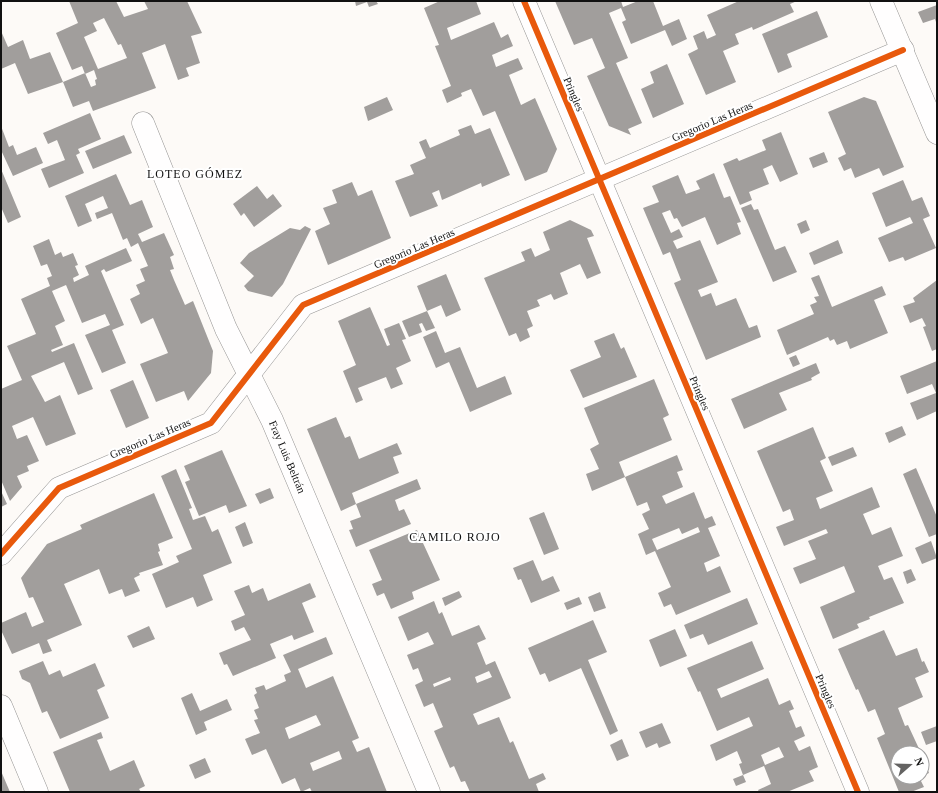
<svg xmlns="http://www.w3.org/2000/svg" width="938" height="793" font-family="Georgia,serif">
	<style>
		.building { fill: #a19e9c; fill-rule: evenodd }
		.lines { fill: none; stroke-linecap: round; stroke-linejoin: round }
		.minor-casing { stroke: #979695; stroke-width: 23 }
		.minor { stroke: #fffefe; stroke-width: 22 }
		.cycleway-casing { stroke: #fff; stroke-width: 8 }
		.cycleway { stroke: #e8590c; stroke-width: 6 }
		.labels { text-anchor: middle; stroke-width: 4; stroke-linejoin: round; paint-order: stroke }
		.street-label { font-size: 11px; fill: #111; stroke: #fff }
		.neighbourhood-label { font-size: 12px; letter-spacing: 1px; fill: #111; stroke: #fff }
	</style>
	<rect width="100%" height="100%" fill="#fdfaf7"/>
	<!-- building -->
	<path class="building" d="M69 1H116L124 17 148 9 144 1H187L202 33 191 36 200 63 186 68 189 76 178 80 165 44 142 53 156 88 93 111 89 101 73 107 63 82 28 94 15 63 1 69V31L8 47 23 40 30 59 50 52 63 82 85 73 91 87 96 85 95 80 97 79 94 70 85 74 82 66 72 70 56 33 78 23ZM104 18 118 45 121 44 127 58 98 69 84 37 97 31 93 23Z
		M355 1H376L378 4 369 7 367 2 356 6Z
		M440 1H476L481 14 447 28 451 40 494 22 501 38 508 34 513 46 492 55 496 67 518 58 523 69 509 75 521 105 535 98 557 149 547 172 525 181 495 111 483 116 471 89 461 93 462 96 447 103 442 90 451 86 435 46 439 45 424 8Z
		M555 1H621L623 7 638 1H653L663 26 679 19 687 39 672 46 665 30 631 44 622 22 626 20 621 8 609 13 628 58 616 63 642 123 628 129 631 135 609 126 587 76 605 68 592 38 574 45Z
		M739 1H797L790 4 794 12 753 30 752 27 735 34 739 44 723 51 736 82 706 95 688 54 698 49 693 36 704 31 707 39 716 35 707 15Z
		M937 5V25L935 19 923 23 918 12Z
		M817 11 828 37 787 54 792 67 778 73 762 34Z
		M667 64 684 104 653 118 641 89 654 83 650 72Z
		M387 97 393 110 368 121 364 107Z
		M864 97 876 101 904 167 883 176 879 168 855 178 851 168 844 171 838 158 846 154 828 112Z
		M90 113 101 139 78 149 80 153 76 155 84 173 49 188 41 169 65 160 57 140 48 144 43 133Z
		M471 125 475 134 490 128 510 175 482 187 481 183 442 200 439 190 432 193 438 206 410 217 395 181 414 174 410 165 426 158 419 142 426 139 430 148 460 135 458 130Z
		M1 126 9 147 13 145 17 155 36 147 43 163 13 176 1 150Z
		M781 132 798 174 780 182 772 165 763 169 769 184 749 192 752 200 740 205 723 164 737 158 739 161 766 150 762 140Z
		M124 135 132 153 93 169 85 151Z
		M824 152 828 162 813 168 809 158Z
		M1 169 21 217 8 223 1 207Z
		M714 173 724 198 730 196 741 222 737 223 741 234 717 245 705 217 682 227 677 218 674 219 670 210 662 213 671 233 679 229 683 237 673 241 677 249 700 240 718 282 698 290 701 297 711 293 716 306 736 298 749 328 757 325 761 337 706 360 674 283 681 280 670 252 663 255 643 208 659 202 652 186 678 175 686 194 700 189 696 181Z
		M116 174 130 205 142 200 153 227 138 234 142 242 164 233 174 255 170 257 174 269 170 270 174 280 185 305 193 301 213 351 211 373 188 401 184 391 156 402 140 364 168 353 153 318 141 324 130 299 140 294 136 285 145 281 140 269 148 266 138 243 131 247 127 238 123 240 112 213 97 219 95 213 108 208 103 196 85 204 92 221 78 227 65 196Z
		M903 180 912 201 922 197 930 216 923 219 936 248 905 261 903 257 889 262 878 238 913 223 910 217 886 227 872 193Z
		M352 182 358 196 372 190 391 238 328 265 315 231 330 224 323 208 337 203 332 190Z
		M257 186 267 199 273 194 282 206 254 227 244 213 241 216 233 204Z
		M751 204 754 210 758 209 775 250 785 246 797 272 773 282 741 208Z
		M570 220 591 230 594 236 587 238 601 273 587 279 580 264 560 273 568 294 554 300 551 294 537 300 540 306 527 311 533 326 527 329 530 337 520 342 516 333 509 336 484 278 525 261 521 252 531 248 535 257 550 250 543 232Z
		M806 220 810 230 801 234 797 224Z
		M305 226 311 229 283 284 272 297 248 291 244 286 254 276 240 263 249 253 290 228 300 230Z
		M49 239 55 255 61 252 63 257 73 253 78 265 75 266 79 275 73 278 74 282 89 275 85 266 126 248 132 261 106 272 104 269 101 271 124 325 112 330 126 363 102 373 85 335 110 325 105 314 82 323 66 285 52 291 65 321 55 326 63 345 51 350 52 352 74 343 93 389 78 395 64 362 31 376 45 402 60 395 76 434 46 446 33 417 12 426 17 439 27 435 39 461 27 466 29 471 17 476 22 487 10 501 1 480V389L22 380 7 346 36 334 21 299 50 286 47 278 52 276 47 264 41 266 33 246Z
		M838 240 843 253 814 265 809 253Z
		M446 274 461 310 446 317 441 305 427 311 417 286Z
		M819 275 832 307 882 286 886 295 874 300 888 333 850 349 847 341 837 345 834 339 830 341 828 337 787 355 777 330 814 314 810 305 817 302 814 297 819 296 811 278Z
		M937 280V349L932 351 923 327 926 326 922 318 910 323 903 306 915 302 913 298Z
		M370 307 387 346 390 345 384 329 399 323 406 339 402 340 411 361 396 368 403 384 391 389 386 377 358 388 363 400 356 403 343 371 356 365 338 321Z
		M427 311 435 328 426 331 422 323 419 324 422 332 409 337 402 321Z
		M436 331 445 353 460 347 477 388 505 376 512 394 470 412 449 362 436 368 423 337Z
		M614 333 621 349 624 347 637 377 583 398 570 370 601 357 594 341Z
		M796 355 800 364 793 367 789 358Z
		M937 361V411L917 420 910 403 936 393 932 384 907 394 900 376Z
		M816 363 820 373 811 378 812 380 779 393 787 410 744 429 731 399Z
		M654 379 669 415 663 418 672 440 619 462 625 477 592 491 586 474 599 469 590 449 599 444 584 408Z
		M133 380 149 418 126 428 110 390Z
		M336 417 345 438 350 436 359 459 397 443 402 454 393 457 399 473 352 493 356 504 341 511 307 429Z
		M902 426 906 435 889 443 885 433Z
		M813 427 826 458 820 461 833 491 816 498 820 509 872 487 880 507 863 514 872 535 891 527 903 556 878 566 884 580 892 577 904 603 869 617 870 619 857 624 859 628 833 639 820 607 855 592 844 566 800 584 793 568 816 559 808 541 828 533 826 529 784 546 776 527 794 520 790 509 783 512 757 451Z
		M853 447 857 456 832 466 828 457Z
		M222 450 247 506 229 513 226 505 199 516 185 482 190 480 184 466Z
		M677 455 683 470 677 472 683 487 662 496 666 504 694 492 705 519 712 516 716 525 708 528 720 556 704 563 707 572 720 566 731 592 676 615 671 604 664 607 658 593 671 587 655 551 646 555 638 534 649 529 642 514 650 510 647 502 637 506 625 477ZM698 527 700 532 657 550 652 539 679 528 682 534Z
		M916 468 937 517V534L929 537 903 474Z
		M176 469 192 508 189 509 193 520 205 516 212 532 218 529 232 563 203 575 213 600 197 607 193 597 166 608 152 574 179 562 176 556 192 549 161 476Z
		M417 479 421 489 395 500 399 511 404 509 411 524 356 547 349 530 353 529 350 521 361 517 356 504Z
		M270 488 274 498 260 504 255 494Z
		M1 491 7 504 1 507Z
		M154 493 173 538 158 544 160 551 158 552 163 565 139 573 140 575 134 578 140 591 125 597 122 589 109 594 99 569 64 584 82 625 47 640 52 651 43 654 39 643 12 654 1 630V623L26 612 32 627 44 622 33 597 29 598 21 578 47 544 82 529 80 525Z
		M544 512 559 549 544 555 529 518Z
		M245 522 253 543 243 547 235 527Z
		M417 530 440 580 412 592 414 599 391 609 384 593 377 596 372 584 382 580 369 550Z
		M931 541 937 558 922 564 915 548Z
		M533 560 542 581 553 576 560 591 531 603 521 579 518 580 513 568Z
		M911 569 916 580 907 584 903 572Z
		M310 583 316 597 302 603 314 632 294 640 292 635 270 644 276 658 233 676 227 664 224 665 219 653 251 640 244 627 235 631 231 621 245 615 234 591 249 585 252 593 263 588 268 601Z
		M459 591 462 597 445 606 442 598Z
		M600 592 606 608 594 612 588 597Z
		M579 597 582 604 567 610 564 603Z
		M747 598 758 624 708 645 703 634 690 639 684 625Z
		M434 601 439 614 442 612 452 636 479 625 486 639 477 643 486 665 495 661 511 698 473 714 478 725 499 717 510 743 513 741 529 779 543 773 546 779 536 784 539 792H470L465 781 461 782 454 766 450 768 434 731 443 727 433 703 424 707 415 685 423 681 418 668 413 670 407 655 434 644 428 632 408 641 398 617ZM489 671 492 677 477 683 475 677ZM450 677 451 680 434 687 433 684Z
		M593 620 607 652 588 660 618 731 610 735 581 668 549 682 545 673 540 675 528 648Z
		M149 626 155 639 133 648 127 636Z
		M675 629 687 656 660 667 649 640Z
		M884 630 896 656 917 648 922 662 924 661 929 672 915 678 923 697 898 708 905 726 908 725 921 753H898V777H919L924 787 911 792H899L877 738 885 734 875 709 868 712 858 689 856 690 838 649Z
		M326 637 333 654 298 669 306 688 333 676 359 738 352 741 357 752 369 747 387 792H312L310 788 301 792 295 778 282 784 266 749 252 755 245 739 260 733 254 720 258 719 254 710 259 708 254 695 257 693 255 688 264 685 266 690 286 681 284 675 291 672 283 655ZM316 715 321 725 289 739 285 728ZM339 751 342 759 313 771 310 763Z
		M752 641 764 669 717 689 721 698 768 678 779 705 790 700 794 709 789 711 796 728 801 726 805 736 794 741 799 751 810 746 818 767 809 771 814 781 787 792H759L758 790 771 784 764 766 743 775 746 782 736 786 733 779 743 775 739 764 742 763 737 751 716 761 710 745 753 726 749 717 717 731 700 691 698 692 687 668ZM779 747 784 757 765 765 761 755Z
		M43 661 49 675 60 670 63 677 95 663 105 686 97 690 109 718 60 739 47 711 42 713 30 683 22 679 19 671Z
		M192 693 200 711 227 699 232 710 204 722 207 730 196 735 181 698Z
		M662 723 671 743 659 748 657 743 646 748 639 732Z
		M937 726V741L926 745 921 732Z
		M101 732 103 738 97 740 110 771 134 760 145 786 139 789 141 792H70L53 752Z
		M622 739 629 756 617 761 610 745Z
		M922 756 929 773 922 776Z
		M205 758 211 772 195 779 189 765Z
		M1 771 10 792H1Z"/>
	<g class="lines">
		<defs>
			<g id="minor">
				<path d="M524 1 858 792"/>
				<path d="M881 1 937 133"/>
				<path id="s1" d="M143 123 226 329 272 420 429 792"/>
				<path d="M1 554 59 488 211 423 303 305 903 50"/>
				<path d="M1 706 37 792"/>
			</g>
		</defs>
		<!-- minor casing -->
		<use href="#minor" class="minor-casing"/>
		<!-- minor -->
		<use href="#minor" class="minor"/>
		<defs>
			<path id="cycleway" d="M524 1 858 792
				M1 554 59 488 211 423 303 305 903 50"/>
		</defs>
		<!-- cycleway casing -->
		<use href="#cycleway" class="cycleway-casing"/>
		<!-- cycleway -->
		<use href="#cycleway" class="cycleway"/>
	</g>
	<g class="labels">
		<!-- street labels -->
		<g class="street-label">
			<text transform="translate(574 94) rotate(67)" y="4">Pringles</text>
			<text transform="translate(712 121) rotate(-23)" y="4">Gregorio Las Heras</text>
			<text transform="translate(414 248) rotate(-23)" y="4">Gregorio Las Heras</text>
			<text transform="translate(700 393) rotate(67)" y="4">Pringles</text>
			<text transform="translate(150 438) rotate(-23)" y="4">Gregorio Las Heras</text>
			<text dy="4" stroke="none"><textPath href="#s1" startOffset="364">Fray Luis Beltrán</textPath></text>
			<text transform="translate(826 691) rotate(67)" y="4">Pringles</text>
		</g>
		<!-- neighbourhood labels -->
		<g class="neighbourhood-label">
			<text x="195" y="178">LOTEO GÓMEZ</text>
			<text x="455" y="541">CAMILO ROJO</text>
		</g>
	</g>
	<!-- border -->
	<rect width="938" height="793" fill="none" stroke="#111111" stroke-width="4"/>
	<!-- north arrow -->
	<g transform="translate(910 765) rotate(70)"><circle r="19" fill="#ffffff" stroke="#a0a0a0"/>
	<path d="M0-3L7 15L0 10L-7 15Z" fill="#646362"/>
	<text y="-6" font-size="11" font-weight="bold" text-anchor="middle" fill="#111111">N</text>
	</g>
</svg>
